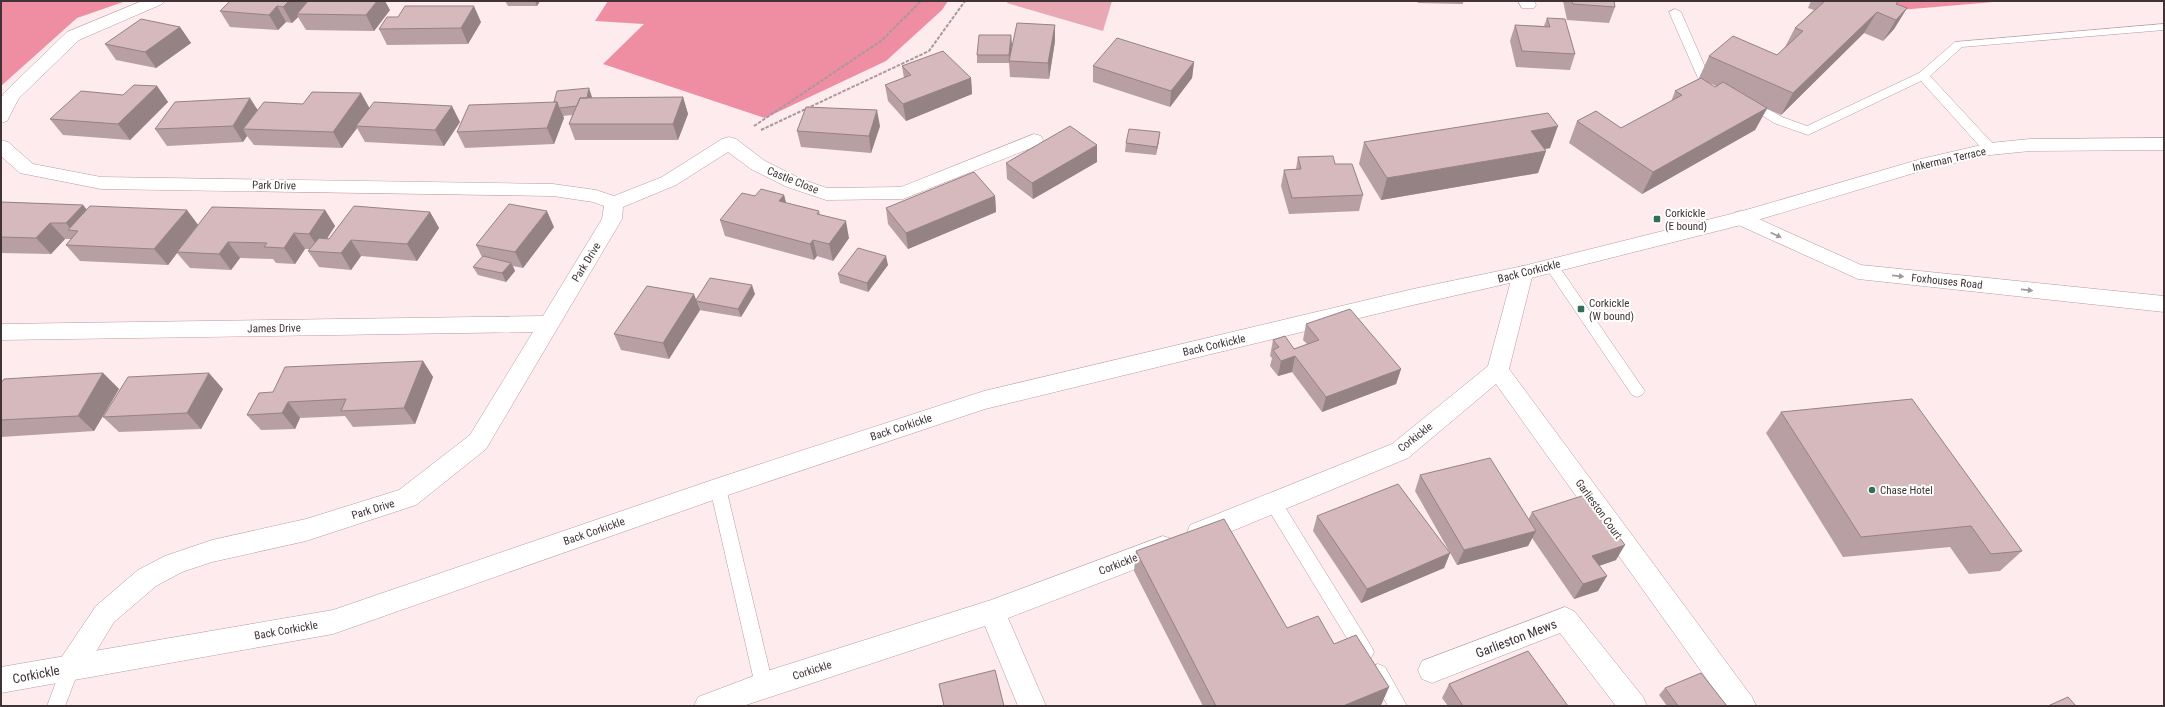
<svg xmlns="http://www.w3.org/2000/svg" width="2165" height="707" font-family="'Roboto Condensed',sans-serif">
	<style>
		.green { fill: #e8a9b5 }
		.forest { fill: #ef8da3 }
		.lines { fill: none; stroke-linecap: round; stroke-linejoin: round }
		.lane-casing { stroke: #b79ba0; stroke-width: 1 }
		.street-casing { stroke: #b79ba0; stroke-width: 1 }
		.primary-casing { stroke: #b79ba0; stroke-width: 1 }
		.path { stroke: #a8999b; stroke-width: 2; stroke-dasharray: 3.5 1.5; stroke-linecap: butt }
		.lane { fill: #fff; fill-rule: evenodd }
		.street { fill: #fff; fill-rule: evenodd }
		.primary { fill: #fff; fill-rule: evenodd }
		.wall { fill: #b79fa3; fill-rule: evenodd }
		.shaded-wall { fill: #958284 }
		.building { fill: #d5b9bd; stroke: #958284 }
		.oneway { fill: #9f999a }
		.poi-dot { fill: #326e58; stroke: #fefefe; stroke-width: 1.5 }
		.labels { text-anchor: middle; stroke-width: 4; stroke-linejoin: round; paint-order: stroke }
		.street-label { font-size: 11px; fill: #3f3335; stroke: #fefefe }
		.poi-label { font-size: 11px; fill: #3f3335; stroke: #fefefe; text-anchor: start }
		.near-street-label { font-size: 13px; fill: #3f3335; stroke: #fefefe }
	</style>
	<rect width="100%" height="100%" fill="#fdebee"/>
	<!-- green -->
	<path class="green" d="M1008 1H1112L1103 31 1007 3Z"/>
	<!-- forest -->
	<path class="forest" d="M1 1H126L77 18 1 86Z
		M608 1H948L942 10 886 61 765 118 603 64 644 24 595 21Z
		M1891 1H2005L1900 10Z"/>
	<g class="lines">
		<defs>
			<path id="lane" d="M1675 9 1681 12 1709 76 1722 85 1720 88H1712L1698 78 1669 12Z
				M2164 24V30L1962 47 1930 76 1995 146 1996 149 1990 153 1985 152 1921 81 1808 135 1774 123 1741 102 1747 98 1751 99 1782 117 1807 126 1919 73 1955 42Z
				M1551 260 1556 262 1642 387 1645 391 1642 395 1637 397 1632 395 1546 268 1544 265 1546 262Z
				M718 481 724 483 726 488 773 685 771 691 764 694 757 691 755 685 710 488 712 483Z
				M1274 497 1280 499 1371 646 1374 652 1371 658 1365 660 1359 658 1268 509 1266 504 1268 499Z
				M71 658 78 661 80 667 65 706H47L64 661Z
				M1378 664 1385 667 1407 706H1388L1369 673 1371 667Z"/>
			<path id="street" d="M142 1H164L162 4 79 40 19 98 7 121 1 123V98L5 92 67 32Z
				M1518 1H1534L1536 5 1534 8H1522Z
				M1034 134 1041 136 1043 140 1041 144 903 199 826 200 787 187 751 169 728 152 676 185 623 207 622 219 486 449 416 505 306 541 212 562 182 572 156 586 114 622 81 676 71 680 61 676 57 667 61 658 96 606 138 570 165 556 212 540 306 519 399 490 470 435 533 332 1 340V324L543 316 602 219 604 206 593 202 553 196 101 189 20 173 1 156V140L8 142 33 164 101 177 553 184 596 190 614 196 662 177 722 139 729 137 736 139 765 161 801 179 827 188 901 187Z
				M1741 211 1861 265 2164 296V312L1858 279 1734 223 1731 218 1734 213Z
				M1523 266 1530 268 1533 273 1509 369 1752 697 1756 706H1726L1496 384 1408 458 1208 541 1199 544 1190 541 1187 533 1190 525 1392 444 1488 366 1513 273 1516 268Z
				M1163 536 1172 539 1176 547 1172 555 1008 618 1046 706H1018L985 626 743 706H694L698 697 764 672 991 600Z
				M1565 607 1574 611 1643 697 1647 706H1616L1560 633 1432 683 1422 679 1418 670 1422 661Z"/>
			<path id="primary" d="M2164 138V150L2030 151 1990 155 1924 170 1741 225 1523 280 1413 305 985 409 722 497 333 634 1 693V667L333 610 718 478 984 391 1413 289 1523 266 1739 212 1921 159 1990 143 2030 139Z"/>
		</defs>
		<!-- lane casing -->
		<use href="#lane" class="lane-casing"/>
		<!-- street casing -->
		<use href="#street" class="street-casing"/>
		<!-- primary casing -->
		<use href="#primary" class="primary-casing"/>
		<!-- path -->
		<path class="path" d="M754 126 881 41 921 1
			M761 130 929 51 965 1"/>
		<!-- lane -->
		<use href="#lane" class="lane"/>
		<!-- street -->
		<use href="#street" class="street"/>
		<!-- primary -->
		<use href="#primary" class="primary"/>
	</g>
	<!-- wall -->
	<path class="wall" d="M230 1 390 10 374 31 306 30 298 17 292 23 286 22 278 30 230 27 220 11Z
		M505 1H540L537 6H508Z
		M1417 1H1463V4L1418 3Z
		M1563 1H1614L1615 7 1609 23 1567 20Z
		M1811 1H1899L1897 4 1907 8 1894 29 1883 41 1864 33 1781 115 1767 109 1755 130 1642 194 1569 143 1577 121 1621 128 1671 102 1675 91 1700 78H1699L1709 56 1777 55 1785 47 1795 28 1814 10 1808 8ZM1707 82 1716 86 1715 87Z
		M1547 18 1575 54 1570 70 1516 67 1510 41 1515 25 1544 26Z
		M481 22 468 44 387 45 379 29Z
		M1055 25V41L1049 79 1010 77 1009 63H977V55L1012 44 1011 49Z
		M180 27 191 43 156 68 116 60 105 44Z
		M1194 62 1192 78 1170 107 1093 82V66Z
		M902 66 971 78 972 94 906 121 888 101 885 85 904 78Z
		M157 86 168 102 130 140 63 135 50 119 123 95Z
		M361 93 369 108 460 122 444 146 365 142 357 128 342 148 254 145 247 136 243 142 167 146 155 129 258 110 303 104Z
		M592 97V98L683 97 688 114 678 140H575L569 124 572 115 563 116 564 118 554 144 465 148 457 132 554 102Z
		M880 126 871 153 801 147 797 131Z
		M1159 141 1156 155 1125 152 1126 143Z
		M1364 142 1550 148 1545 149 1546 151 1538 173 1381 200 1359 164Z
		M1298 157 1335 164 1363 195 1359 211 1289 214 1281 186 1284 170 1296 169Z
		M1097 162 1033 199 1007 179 1006 163Z
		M784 195 786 203 819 211 820 215 849 238 833 261 817 256 814 260 725 236 720 220 755 196Z
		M995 196 996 212 908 249 888 224 886 208Z
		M1 202 83 205 87 210 198 225 325 210 335 226 327 238 329 239 430 212 439 228 417 261 361 256 351 270 319 267 308 251 310 249H305L295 264 276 263 273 259 240 258 231 270 190 268 177 253 168 265 80 261 66 245 71 239H65L51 254 1 253Z
		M554 227 523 268 513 266 515 271 506 282 478 275 473 267 482 257 476 245Z
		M888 265 868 292 840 283 838 274Z
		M755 294 741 317 699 310H700L669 359 621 350 614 334 696 300Z
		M1306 324 1401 369 1396 384 1322 412 1292 372 1278 376 1270 366 1272 358 1270 356 1273 340 1294 349 1307 344 1303 340Z
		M423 361 433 377 415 424 353 427 345 416 300 418 295 429 261 430 247 415 273 392Z
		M103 373 119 389 94 431 1 437V383Z
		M223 389 201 429 119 432 103 417Z
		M1781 412 2022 551 2000 571 1969 574 1950 547 1843 557 1766 433Z
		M1420 475 1528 520 1532 512 1616 560 1599 566 1598 591 1574 599 1532 538 1528 546 1457 565 1415 491Z
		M1317 516 1450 553 1444 568 1361 603 1313 531Z
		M1136 551 1287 628 1334 644 1389 687 1381 705 1379 706H1203L1134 571Z
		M1449 684 1568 706H1448L1442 698Z
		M1665 688 1727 706H1667L1659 695Z"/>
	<!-- shaded-wall -->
	<path class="shaded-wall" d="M289 1H314L297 14 298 17 292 23 283 7Z
		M377 1H385L390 10 374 31 366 15Z
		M535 1H540L537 6Z
		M277 6 286 22 278 30 269 15Z
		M474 6 481 22 468 44 461 28Z
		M1907 8 1894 29 1883 41 1896 20Z
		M1877 12 1864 33 1781 115 1793 93Z
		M1055 25V41L1049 79 1048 63Z
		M180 27 191 43 156 68 145 52Z
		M1011 35 1012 44 1010 63 1009 55Z
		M1194 62 1192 78 1170 107 1171 91Z
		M971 78 972 94 906 121 903 104Z
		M157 86 168 102 130 140 118 124Z
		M589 88 592 97 589 114 585 105Z
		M361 93 370 109 356 126 357 128 342 148 333 132Z
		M683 97 688 114 678 140 673 124Z
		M250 98 261 115 243 129 247 136 243 142 233 126Z
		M557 102 564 118 554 144 547 128Z
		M452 106 460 122 444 146 435 130Z
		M1767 108 1755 130 1642 194 1653 172Z
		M877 110 880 126 871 153 869 136Z
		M1558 126 1550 148 1523 153 1531 131Z
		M1160 132 1159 141 1156 155 1157 147Z
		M1097 145V162L1033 199 1032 183Z
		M1546 151 1538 173 1381 200 1387 178Z
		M784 195 788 211 779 201Z
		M995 196 996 212 908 249 906 233Z
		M83 205 96 221 78 231H72L66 223Z
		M187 210 199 226 177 252V253L168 265 154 249Z
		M325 210 335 226 320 250 309 234Z
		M547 211 554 227 523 268 515 252Z
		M430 212 439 228 417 261 407 244Z
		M846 221 849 238 833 261 829 244Z
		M50 223 65 239 51 254 36 238Z
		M294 233 305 249 295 264 284 248Z
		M351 240 361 256 351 270 341 253Z
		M813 240 817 256 814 260 810 244Z
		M228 242 240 258 231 270 219 254Z
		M886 256 888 265 868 292 867 283Z
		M511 263 515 271 506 282 502 273Z
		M752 285 755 294 741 317 738 309Z
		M694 294 700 310 669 359 663 343Z
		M1295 356 1292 372 1278 376 1281 361Z
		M423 361 433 377 415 424 404 408Z
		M1401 369 1396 384 1322 412 1326 397Z
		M103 373 119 389 94 431 78 416Z
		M209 373 223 389 201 429 187 413Z
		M288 402 300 418 295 429 282 413Z
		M1536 531 1528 546 1457 565 1464 550Z
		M1625 545 1616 560 1584 571 1592 556Z
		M1450 553 1444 568 1361 603 1367 589Z
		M1607 576 1598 591 1574 599 1583 584Z
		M1389 687 1381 705 1379 706H1343Z"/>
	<!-- building -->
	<path class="building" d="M230 1H289L283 7 277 6 269 15 220 11Z
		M308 1H377L366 15 297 14Z
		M1572 1H1614L1615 7 1573 4Z
		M1825 1H1898L1896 4 1907 8 1896 20 1877 12 1793 93 1709 56 1733 36 1777 55 1803 31 1795 28Z
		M405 6H474L461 28 379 29 387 17H398Z
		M1547 18 1565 19 1575 54 1522 51 1515 25 1550 27Z
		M141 19 180 27 145 52 105 44Z
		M1017 23 1055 25 1048 63 1009 61Z
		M979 35H1011L1009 55H977Z
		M1117 38 1194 62 1171 91 1093 66Z
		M943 51 971 78 903 104 885 85 911 75 902 66Z
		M1701 78 1715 87 1723 82 1767 108 1653 172 1577 121 1596 111 1621 128 1682 95 1675 91Z
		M134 85 157 86 118 124 50 119 81 91 123 95Z
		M589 88 587 98H580L577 106 559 108 557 102H554L557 91Z
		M312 92 361 93 333 132 243 129 264 102 303 104Z
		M683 97 673 124H569L580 98Z
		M250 98 233 126 155 129 175 102Z
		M374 102 452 106 435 130 356 126Z
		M557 102 547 128 457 132 469 105Z
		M806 107 877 110 869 136 797 131Z
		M1548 113 1558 126 1531 131 1546 151 1387 178 1364 142Z
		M1070 126 1097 145 1032 183 1006 163Z
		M1129 129 1160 132 1157 147 1126 143Z
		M1333 156 1335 164H1352L1363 195 1292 198 1284 170 1301 169 1298 157Z
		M974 172 995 196 906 233 886 208Z
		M761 189 784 195 779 201 819 211 817 214 846 221 829 244 813 240 810 244 720 220 742 193 755 196Z
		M1 202 83 205 66 223H50L36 238 1 237Z
		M509 204 547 211 515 252 476 245Z
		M90 206 187 210 154 249 66 245 78 231 68 230Z
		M354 206 430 212 407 244 351 240 341 253 308 251 319 238 329 239Z
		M212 207 325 210 309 234 294 233 284 248 264 247 267 243 228 242 219 254 177 252Z
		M858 248 886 256 867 283 838 274Z
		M483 256 511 263 502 273 473 267Z
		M710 278 752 285 738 309 696 301V300Z
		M647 286 694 294 663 343 614 334Z
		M1350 309 1401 369 1326 397 1295 356 1281 361 1273 350 1279 347 1273 340 1285 336 1294 349 1319 340 1306 324Z
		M423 361 404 408 341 411 346 399 288 402 282 413 247 415 259 393 273 392 285 367Z
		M103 373 78 416 1 420V383L4 379Z
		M209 373 187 413 103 417 128 377Z
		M1912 399 2022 551 1991 554 1971 526 1861 537 1781 412Z
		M1490 458 1536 531 1464 550 1420 475Z
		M1398 484 1450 553 1367 589 1317 516Z
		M1588 494 1625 545 1592 556 1607 576 1583 584 1532 512Z
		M1224 519 1287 628 1318 616 1334 644 1356 635 1389 687 1343 706H1216L1136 551Z
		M1528 651 1568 706H1463L1449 684Z
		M995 670 1004 706H944L939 684Z
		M1701 673 1727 706H1678L1665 688Z
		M2068 697 2076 706H2048Z"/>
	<!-- one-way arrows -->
	<defs><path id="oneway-solid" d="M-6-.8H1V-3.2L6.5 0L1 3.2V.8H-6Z"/></defs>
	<g class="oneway">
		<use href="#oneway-solid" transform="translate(1776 235) rotate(25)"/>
		<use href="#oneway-solid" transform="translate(1898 276) rotate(6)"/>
		<use href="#oneway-solid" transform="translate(2027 290) rotate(6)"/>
	</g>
	<!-- markers -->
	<g class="poi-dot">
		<rect x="1653" y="215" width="8" height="8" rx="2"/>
		<rect x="1577" y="305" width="8" height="8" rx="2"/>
		<circle cx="1872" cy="490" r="4"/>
	</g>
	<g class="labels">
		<!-- street labels -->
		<g class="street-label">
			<text transform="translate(1949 159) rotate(-13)" y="4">Inkerman Terrace</text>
			<text transform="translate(793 180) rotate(22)" y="4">Castle Close</text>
			<text transform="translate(274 185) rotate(1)" y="4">Park Drive</text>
			<text transform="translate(586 262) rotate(-58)" y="4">Park Drive</text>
			<text transform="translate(1529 271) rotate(-14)" y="4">Back Corkickle</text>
			<text transform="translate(1947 281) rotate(6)" y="4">Foxhouses Road</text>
			<text transform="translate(274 328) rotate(-1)" y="4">James Drive</text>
			<text transform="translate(1214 345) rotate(-13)" y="4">Back Corkickle</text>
			<text transform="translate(901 427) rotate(-18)" y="4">Back Corkickle</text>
			<text transform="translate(1415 437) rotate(-38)" y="4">Corkickle</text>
			<text transform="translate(373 509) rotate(-17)" y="4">Park Drive</text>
			<text transform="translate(1599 509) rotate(54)" y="4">Garlieston Court</text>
			<text transform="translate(594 531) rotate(-19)" y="4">Back Corkickle</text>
			<text transform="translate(1118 564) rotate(-21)" y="4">Corkickle</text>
			<text transform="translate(286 630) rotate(-10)" y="4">Back Corkickle</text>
			<text transform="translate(812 670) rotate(-18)" y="4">Corkickle</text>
		</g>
		<!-- poi labels -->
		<g class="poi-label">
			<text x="1665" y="217">Corkickle<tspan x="1665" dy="13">(E bound)</tspan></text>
			<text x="1589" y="307">Corkickle<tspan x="1589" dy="13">(W bound)</tspan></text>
			<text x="1880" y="494">Chase Hotel</text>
		</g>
		<!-- near-street labels -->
		<g class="near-street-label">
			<text transform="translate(1516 638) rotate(-21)" y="5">Garlieston Mews</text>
			<text transform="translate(36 674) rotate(-11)" y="5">Corkickle</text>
		</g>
	</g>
	<!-- border -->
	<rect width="2165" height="707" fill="none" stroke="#3f3335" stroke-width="4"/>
</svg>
